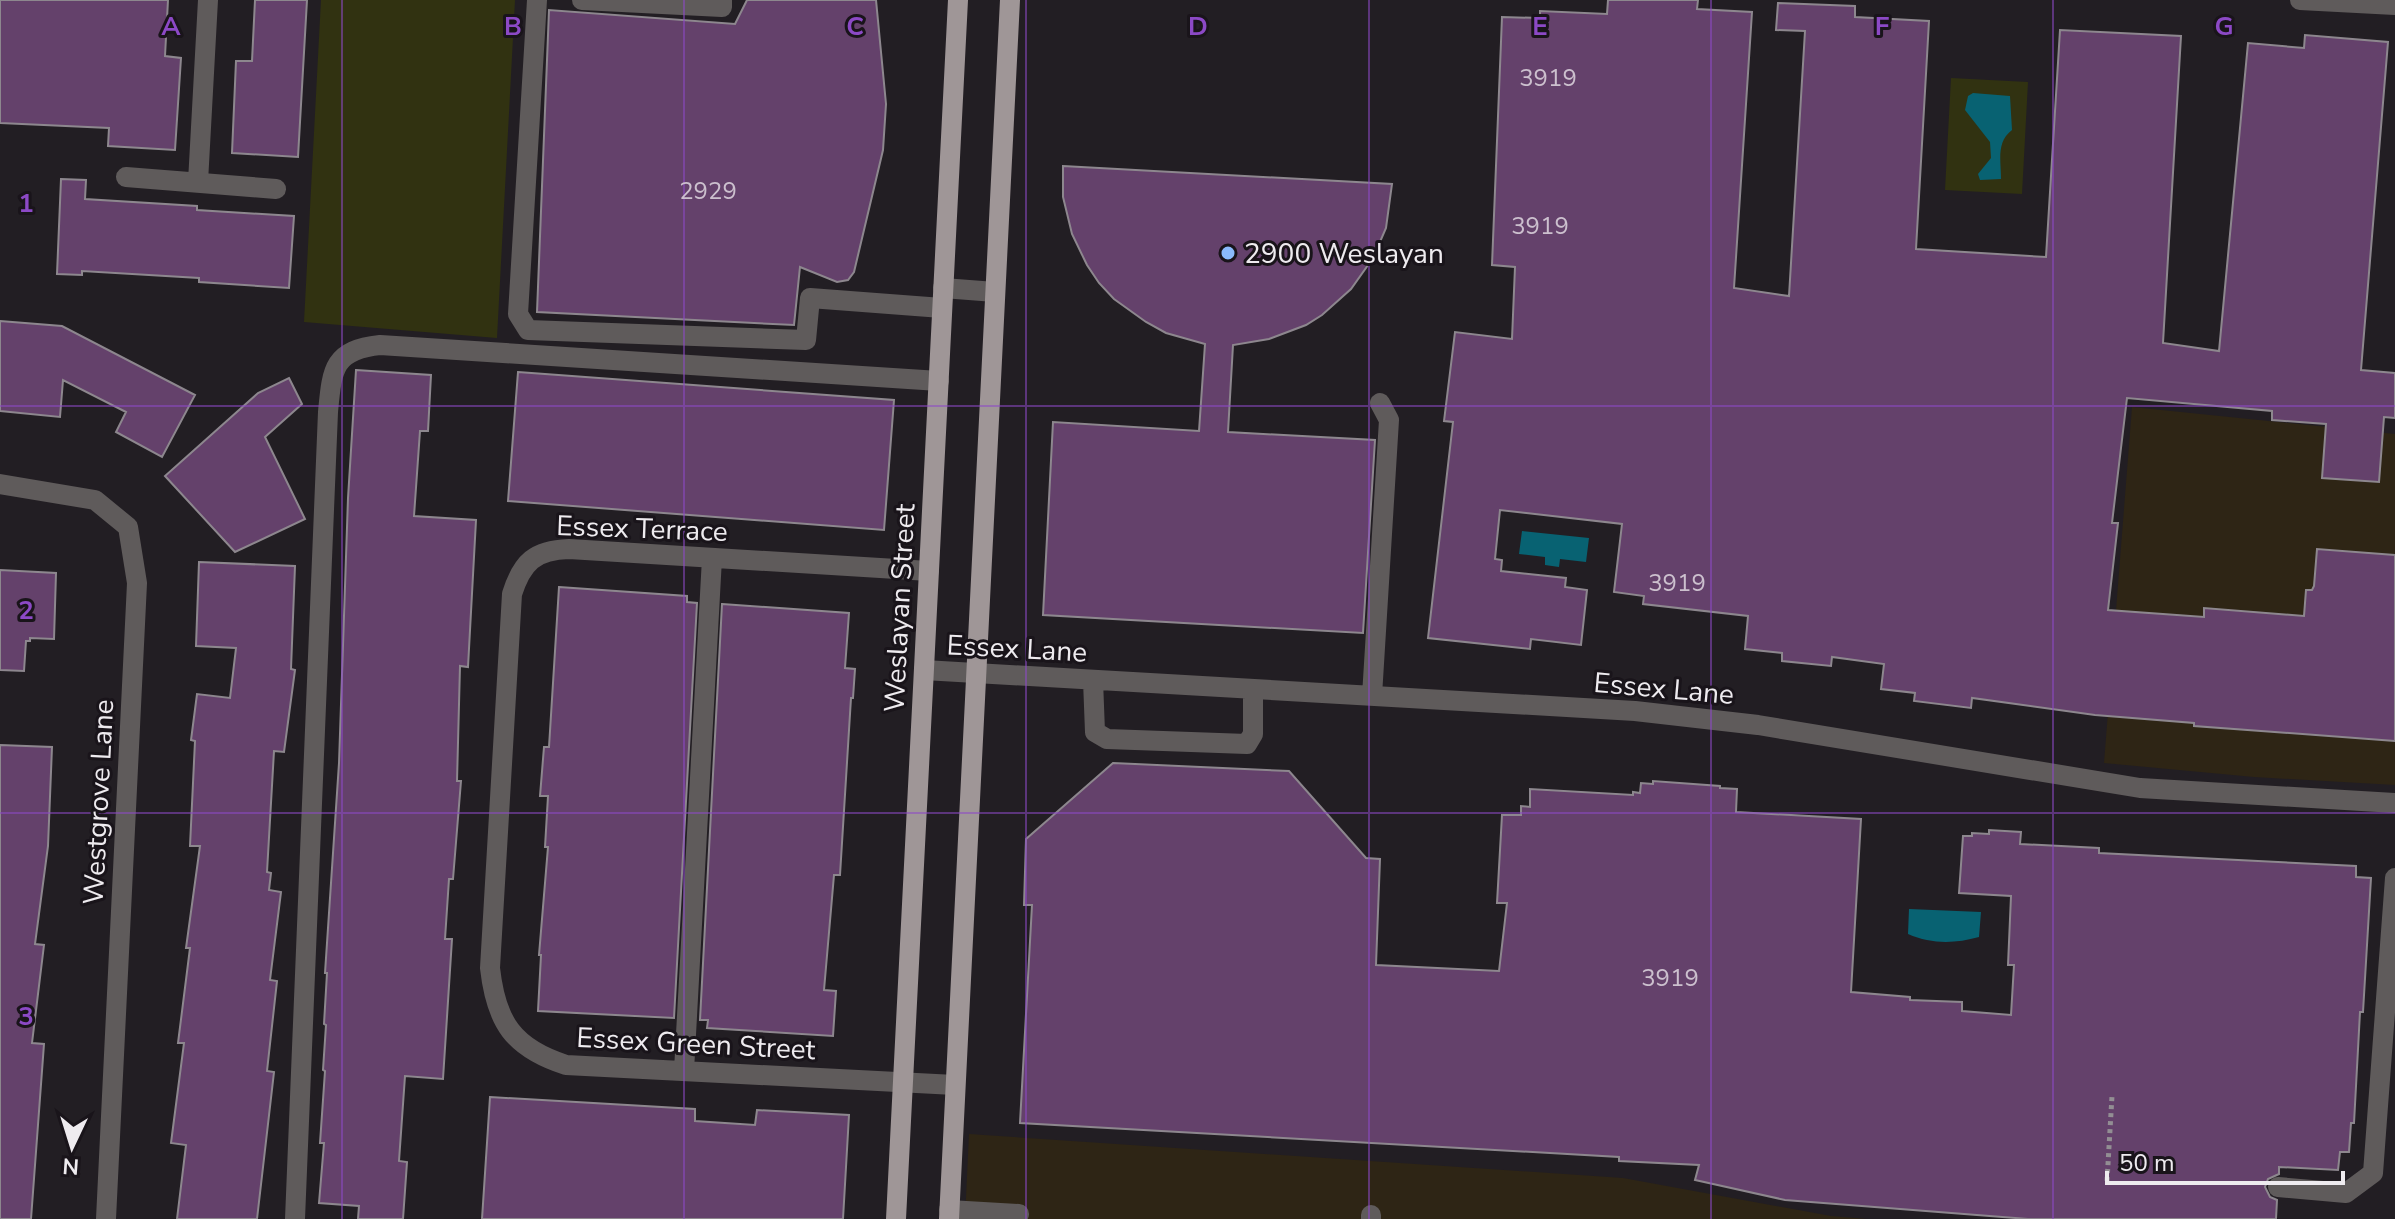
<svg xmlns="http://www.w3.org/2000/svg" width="2395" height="1219" font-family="'Nunito Sans',sans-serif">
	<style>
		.commercial { fill: #2e2515 }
		.green { fill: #313211 }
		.water { fill: #086272 }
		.building { fill: #64416b; stroke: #8d878e; stroke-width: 2 }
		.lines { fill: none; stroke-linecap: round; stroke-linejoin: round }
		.path { stroke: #928e93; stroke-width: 5; stroke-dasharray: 4 4; stroke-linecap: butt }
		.minor { stroke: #5f5b5b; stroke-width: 20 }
		.major { stroke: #9f9697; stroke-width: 20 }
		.grid { fill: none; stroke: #8c49c6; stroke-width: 2; stroke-opacity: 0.55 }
		.poi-dot { fill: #8abafc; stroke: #19141a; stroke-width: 3 }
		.labels { text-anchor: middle; stroke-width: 6; stroke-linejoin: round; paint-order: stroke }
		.number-label { font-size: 24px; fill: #ccc0ce }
		.poi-label { font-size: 28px; fill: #eeebef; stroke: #19141a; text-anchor: start }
		.street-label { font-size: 28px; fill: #eeebef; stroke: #19141a }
		.grid-label { font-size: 26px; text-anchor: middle; font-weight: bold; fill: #8c49c6; stroke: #19141a; stroke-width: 6; stroke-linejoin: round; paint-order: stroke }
	</style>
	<rect width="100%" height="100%" fill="#221e23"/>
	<!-- commercial -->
	<path class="commercial" d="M2132 407 2395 434V785L2254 777 2104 763Z
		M969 1134 1623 1178 1831 1216 1867 1219H965Z"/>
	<!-- green -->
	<path class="green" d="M321 0H515L497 338 304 322Z
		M1951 78 2028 82 2022 194 1945 190Z"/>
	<!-- water -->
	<path class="water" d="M1973 93 2010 96 2012 130C1996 142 2001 161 2001 179L1980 180 1978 174 1991 158 1990 142 1965 110 1968 96Z
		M1522 531 1589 538 1586 562 1560 559 1559 567 1545 565V557L1519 554Z
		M1909 909 1981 912 1979 937C1954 944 1931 944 1908 934Z"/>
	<!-- building -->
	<path class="building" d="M0 0H168L165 56 181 58 175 150 108 146 109 128 0 123Z
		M255 0H307L298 157 232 153 236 61H252Z
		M747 0H876L886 104 883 150 854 272 848 280 837 282 800 267 794 325 537 312 549 10 735 24Z
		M1608 0H1698L1697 9 1752 12 1734 288 1789 296 1805 31 1776 30 1778 3 1855 6V17L1929 21 1916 249 2046 257 2060 30 2181 36 2163 343 2219 351 2248 43 2304 48 2305 35 2388 42 2361 370 2395 373V418L2384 417 2379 482 2322 478 2326 424 2272 420V411L2127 398 2112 523H2118L2108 610 2204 617V608L2304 616 2306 590H2312L2314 586 2317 549 2395 555V741L2194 726V723L2095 715 1972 698 1971 708 1914 701 1915 693 1881 689 1884 664 1832 657 1831 666 1782 661V653L1745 649 1748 616 1643 604 1644 596 1614 592 1622 524 1500 510 1495 559 1502 560 1501 571 1566 578 1565 587 1587 590 1581 645 1531 639 1530 649 1428 638 1453 422 1444 421 1455 332 1512 339 1515 267 1492 265 1502 17 1540 18V11L1607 14Z
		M1063 166 1392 184 1386 228 1373 258 1351 289 1322 315 1306 325 1269 339 1233 345 1228 432 1375 440 1363 633 1043 615 1053 422 1199 431 1205 344 1166 333 1146 322 1114 299 1099 283 1087 265 1072 234 1063 197Z
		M61 179 86 180 85 199 197 206V210L294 216 289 288 199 282V278L82 271V275L57 274Z
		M0 321 62 326 195 395 162 457 116 432 126 412 63 380 60 417 0 411Z
		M356 370 431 375 428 431H420L414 516 476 520 468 667 460 666 457 781H461L453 879H449L445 939H452L443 1079 405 1076 399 1161 407 1162 403 1219H358L359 1206 319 1203 324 1143H320L325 1071 323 1070 326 1025 324 1024 327 973H325L339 763 348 498Z
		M518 372 894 400 884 530 508 501Z
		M289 378 302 404 265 437 305 519 235 552 165 476 258 393Z
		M199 562 295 566 291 669 295 670 284 752 274 751 267 872 271 873 269 890 281 892 270 980 277 981 267 1071 274 1072 257 1219H177L186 1145 171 1143 184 1043H178L190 948H186L200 846H190L195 741 191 740 197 694 230 698 236 648 196 646Z
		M0 570 56 573 54 639 30 638V641H26L24 671 0 670Z
		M559 587 687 596V602L697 603 674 1018 538 1011 541 955H539L548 847H545L548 796H540L544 747H549Z
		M722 604 849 613 845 668 855 669 853 698H851L840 875H834L824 990 836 991 833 1036 707 1028 708 1020H700Z
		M0 745 52 747 48 846 35 944 44 945 32 1043 44 1044 31 1219H0Z
		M1113 763 1289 771 1366 858 1380 859 1376 965 1499 971 1507 903H1497L1502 815H1521V806L1530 807V789L1633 795V792L1640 793 1641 783 1653 784V781L1720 786V788L1737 789 1736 812 1861 819 1851 992 1910 997V1000L1962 1002V1011L2011 1015 2014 965H2008L2011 896 1959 893 1963 836H1972V833L1989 834V830L2021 832 2020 844 2099 848V853L2356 866V877L2371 878 2363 1012H2360L2354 1123H2351L2349 1152H2340L2338 1170 2279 1167V1174L2268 1179 2265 1187 2270 1197 2277 1200 2276 1219H2028L1785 1200 1695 1180 1699 1165 1619 1161V1157L1020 1123 1032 905H1024L1026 839Z
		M490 1097 695 1109V1121L755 1125 757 1110 849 1115 843 1219H482Z"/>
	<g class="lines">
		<!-- path -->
		<path class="path" d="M2107 1181 2112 1096"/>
		<!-- minor -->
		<path class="minor" d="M537 0 518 314 528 330 806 340 810 298 942 308
			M582 0 722 7V0
			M2300 0 2395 5
			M126 177 276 189
			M198 182 208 0
			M943 288 995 292
			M0 484 95 500 128 527 137 583 106 1219
			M929 571 569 549C535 550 522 562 512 594L490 968C496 1022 513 1048 566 1065L955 1085
			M924 670 1635 711 1758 725 2140 788 2395 803
			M1093 680 1095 732 1107 739 1247 744 1253 734V689
			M1372 696 1389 420 1380 403
			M684 1071 712 558
			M2278 1187 2346 1193 2373 1173 2395 878
			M949 1210 1019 1214
			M295 1219 328 412C332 369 333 350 380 345L939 381
			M1371 1219V1215"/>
		<!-- major -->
		<path class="major" d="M896 1219 958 0
			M949 1219 1010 0"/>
	</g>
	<!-- grid -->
	<path class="grid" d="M342 0V1219M684 0V1219M1026 0V1219M1369 0V1219M1711 0V1219M2053 0V1219M0 406H2395M0 813H2395"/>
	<!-- markers -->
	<circle class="poi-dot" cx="1228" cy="253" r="8"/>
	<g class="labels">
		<!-- number labels -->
		<g class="number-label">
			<text x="1548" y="86">3919</text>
			<text x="708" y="199">2929</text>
			<text x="1540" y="234">3919</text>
			<text x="1677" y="591">3919</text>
			<text x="1670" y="986">3919</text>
		</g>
		<!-- poi labels -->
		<g class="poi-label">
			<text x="1244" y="263">2900 Weslayan</text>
		</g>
		<!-- street labels -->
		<g class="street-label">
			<text transform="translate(642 528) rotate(2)" y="10">Essex Terrace</text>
			<text transform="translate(899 608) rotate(-87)" y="10">Weslayan Street</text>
			<text transform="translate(1017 648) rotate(3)" y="10">Essex Lane</text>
			<text transform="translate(1664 688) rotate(5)" y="10">Essex Lane</text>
			<text transform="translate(98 802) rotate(-87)" y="10">Westgrove Lane</text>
			<text transform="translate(696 1043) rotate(3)" y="10">Essex Green Street</text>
		</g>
	</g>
	<g class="grid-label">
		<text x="171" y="35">A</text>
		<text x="513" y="35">B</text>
		<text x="855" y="35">C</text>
		<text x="1198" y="35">D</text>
		<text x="1540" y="35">E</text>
		<text x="1882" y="35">F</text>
		<text x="2224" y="35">G</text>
		<text x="26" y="212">1</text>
		<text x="26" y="619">2</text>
		<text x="26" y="1025">3</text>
	</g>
	<!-- north arrow -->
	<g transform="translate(72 1147) rotate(184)" stroke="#19141a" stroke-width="6" paint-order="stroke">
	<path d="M0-6L14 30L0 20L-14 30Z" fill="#eeebef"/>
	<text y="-12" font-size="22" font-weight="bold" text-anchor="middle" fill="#eeebef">N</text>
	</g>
	<!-- scale -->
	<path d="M2107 1171v12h236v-12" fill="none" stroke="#eeebef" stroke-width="4"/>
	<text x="2119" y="1171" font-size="24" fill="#eeebef" stroke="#19141a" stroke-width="6" paint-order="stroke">50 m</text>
</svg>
